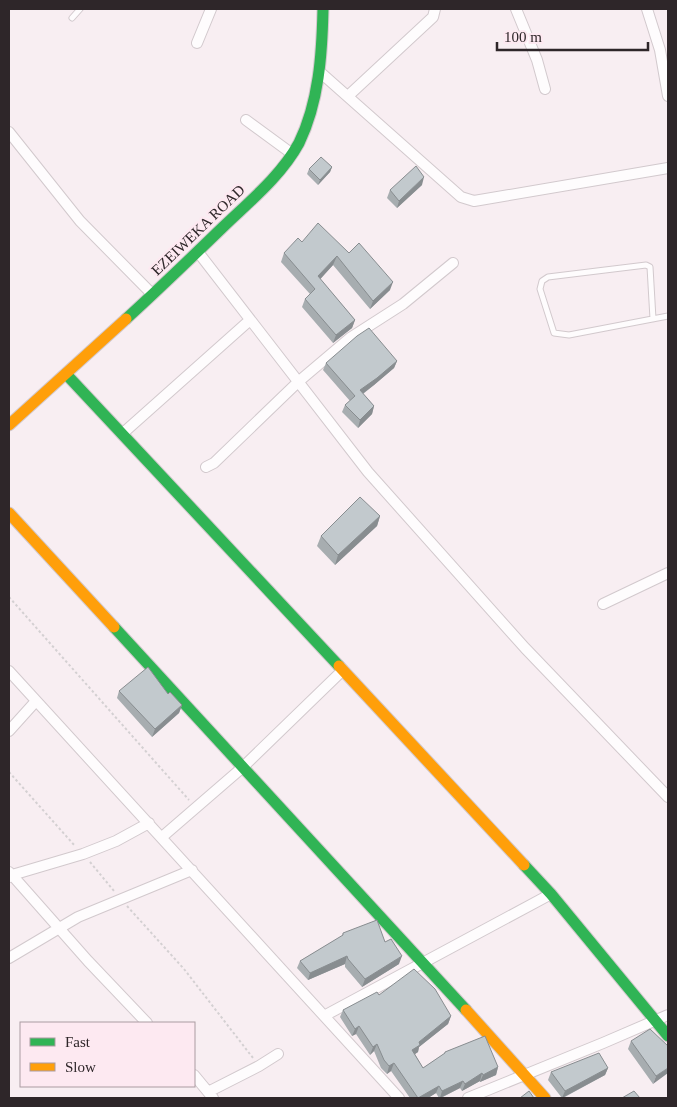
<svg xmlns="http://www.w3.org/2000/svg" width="677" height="1107" font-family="'Times New Roman',serif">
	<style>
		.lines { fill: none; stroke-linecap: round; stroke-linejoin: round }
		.lane-casing { stroke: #d2c9cd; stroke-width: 7 }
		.street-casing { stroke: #d2c9cd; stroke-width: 12 }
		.fast-casing { stroke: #d2c9cd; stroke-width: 13 }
		.slow-casing { stroke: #d2c9cd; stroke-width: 13 }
		.path { stroke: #d4d0d2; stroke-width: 2; stroke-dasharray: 2.5 2.5; stroke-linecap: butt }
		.lane { stroke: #fefcfd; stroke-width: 5 }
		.street { stroke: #fefcfd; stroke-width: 10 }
		.fast { stroke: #30b455; stroke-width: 11 }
		.slow { stroke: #ff9f0a; stroke-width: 11 }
		.wall { fill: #a7adb0 }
		.shaded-wall { fill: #888d90 }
		.building { fill: #c2c9cd; stroke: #888d90 }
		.labels { text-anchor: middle; stroke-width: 5; stroke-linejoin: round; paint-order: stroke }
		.street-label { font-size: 15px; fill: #2e2629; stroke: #fde9f1 }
	</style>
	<rect width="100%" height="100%" fill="#f8eef2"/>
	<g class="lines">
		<defs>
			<path id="lane" d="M72 18 80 9
				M653 319 650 267 646 265 548 277 542 281 540 289 554 333 569 335 668 316"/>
			<path id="street" d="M516 9 537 60 545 89
				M647 9 660 50 668 96
				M197 43 211 9
				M320 72 461 197 474 201 668 168
				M348 96 433 17 435 9
				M246 120 291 153
				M9 132 80 221 152 294
				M198 252 368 472 525 648 668 797
				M122 434 250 320
				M206 467 214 463 298 382 350 338 403 304 453 263
				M603 604 668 573
				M9 671 399 1098
				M9 731 36 701
				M162 837 243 767 343 670
				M9 872 12 875 83 854 116 841 149 823
				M9 877 12 875 88 961 147 1023
				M9 958 78 917 192 870
				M324 1016 551 894
				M194 1075 213 1098
				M208 1092 259 1066 278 1054
				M468 1098 603 1043 668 1015"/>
			<path id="fast" d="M126 319C159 289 191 258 223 227 250 201 281 176 299 143 319 102 322 54 323 9
				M66 374 339 666
				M114 627 466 1010
				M524 865 551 894 668 1036"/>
			<path id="slow" d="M9 425 126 319
				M9 513 114 627
				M339 666 524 865
				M466 1010 545 1098"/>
		</defs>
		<!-- lane casing -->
		<use href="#lane" class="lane-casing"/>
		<!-- street casing -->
		<use href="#street" class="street-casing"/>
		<!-- fast casing -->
		<use href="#fast" class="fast-casing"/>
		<!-- slow casing -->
		<use href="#slow" class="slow-casing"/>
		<!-- path -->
		<path class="path" d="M9 597 189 800
			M9 772 75 846
			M90 862 114 891
			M127 906 184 969 253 1058"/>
		<!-- lane -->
		<use href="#lane" class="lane"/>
		<!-- street -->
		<use href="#street" class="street"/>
		<!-- fast -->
		<use href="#fast" class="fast"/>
		<!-- slow -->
		<use href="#slow" class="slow"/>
	</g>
	<!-- wall -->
	<path class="wall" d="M332 167 330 172 318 185 307 174 309 169Z
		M422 185 397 208 387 198 390 190Z
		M302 242 349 253 390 290 370 309 333 265 320 279 355 320 352 328 333 343 302 307 305 299 310 294 281 262 284 253Z
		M397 361 394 368 374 385 363 394 374 406 372 414 358 428 342 412 345 405 350 401 323 370 326 363Z
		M380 516 377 526 335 565 317 546 321 536Z
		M119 691 182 705 179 713 152 737 117 698Z
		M343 933 385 942 399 964 362 987 345 967V964L308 980 297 968 300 961 342 936Z
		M379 995 451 1016 448 1024 419 1047 418 1052 415 1054 423 1068 444 1054 445 1052 498 1067 496 1075 480 1082V1081L462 1091 460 1088 441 1098H439L436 1093 428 1098H410L391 1071 387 1074 381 1068 374 1051 370 1055 356 1034 352 1036 340 1017 343 1010Z
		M631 1041 668 1046 653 1084 628 1049Z
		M608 1068 605 1075 563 1098H562L548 1080 551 1072Z"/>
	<!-- shaded-wall -->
	<path class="shaded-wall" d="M332 167 330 172 318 185 320 180Z
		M424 177 422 185 397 208 399 201Z
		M337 256 333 265 315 285 318 276Z
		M393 282 390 290 370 309 373 301Z
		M355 320 352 328 333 343 336 335Z
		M397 361 394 368 374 385 357 398 360 390Z
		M374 406 372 414 358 428 360 420Z
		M380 516 377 526 335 565 338 555Z
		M182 705 179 713 152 737 155 729Z
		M347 956 345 964 308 980 310 973Z
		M402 956 399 964 362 987 365 979Z
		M451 1016 448 1024 419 1047 418 1052 409 1058 412 1050 419 1042Z
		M359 1026 356 1034 352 1036 355 1029Z
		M377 1044 374 1051 370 1055 373 1047Z
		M394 1063 391 1071 387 1074 389 1066Z
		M498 1067 496 1075 480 1082 483 1075Z
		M608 1068 605 1075 562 1098 565 1091Z
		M668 1068V1073L653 1084 656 1076Z
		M482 1073 480 1081 462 1091 465 1084Z
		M463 1081 460 1088 440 1098 442 1091Z
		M439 1086 436 1093 428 1098H418Z"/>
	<!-- building -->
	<path class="building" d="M321 157 332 167 320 180 309 169Z
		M416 166 424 177 399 201 390 190Z
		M318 223 349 253 359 243 393 282 373 301 337 256 318 276 355 320 336 335 305 299 315 289 284 253 298 238 302 242Z
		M369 328 397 361 377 378 360 390 374 406 360 420 345 405 355 396 326 363 357 336Z
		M360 497 380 516 338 555 321 536Z
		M148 667 168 694 170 692 182 705 155 729 119 691Z
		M377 920 385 942 391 939 402 956 365 979 348 959 347 956 310 973 300 961 343 935V933Z
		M414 969 435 989 451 1016 419 1042 420 1045 412 1050 423 1068 445 1053V1052L485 1036 498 1067 483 1075 482 1073 465 1084 463 1081 442 1091 439 1086 418 1098 394 1063 389 1066 384 1060 377 1044 373 1047 359 1026 355 1029 343 1010 377 992 379 995Z
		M650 1029 668 1046V1068L656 1076 631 1041Z
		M599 1053 608 1068 565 1091 551 1072Z
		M529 1091 534 1098H520Z
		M634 1091 640 1098H622Z"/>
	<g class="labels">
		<!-- street labels -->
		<g class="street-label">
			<text transform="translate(198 230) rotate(-44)" y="5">EZEIWEKA ROAD</text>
		</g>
	</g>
	<!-- border -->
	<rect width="677" height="1107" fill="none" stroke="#2e2629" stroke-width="20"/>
	<!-- legend -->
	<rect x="20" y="1022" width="175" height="65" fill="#fde9f1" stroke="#aa9ba1"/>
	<rect x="30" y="1038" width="25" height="8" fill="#30b455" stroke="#aa9ba1"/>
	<text x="65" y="1047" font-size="15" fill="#2e2629">Fast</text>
	<rect x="30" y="1063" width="25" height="8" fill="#ff9f0a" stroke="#aa9ba1"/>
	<text x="65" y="1072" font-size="15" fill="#2e2629">Slow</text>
	<!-- scale -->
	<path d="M497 42v8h151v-8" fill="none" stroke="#2e2629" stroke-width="2.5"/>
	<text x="504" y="42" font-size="15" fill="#2e2629" stroke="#fde9f1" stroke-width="4" paint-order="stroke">100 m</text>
</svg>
